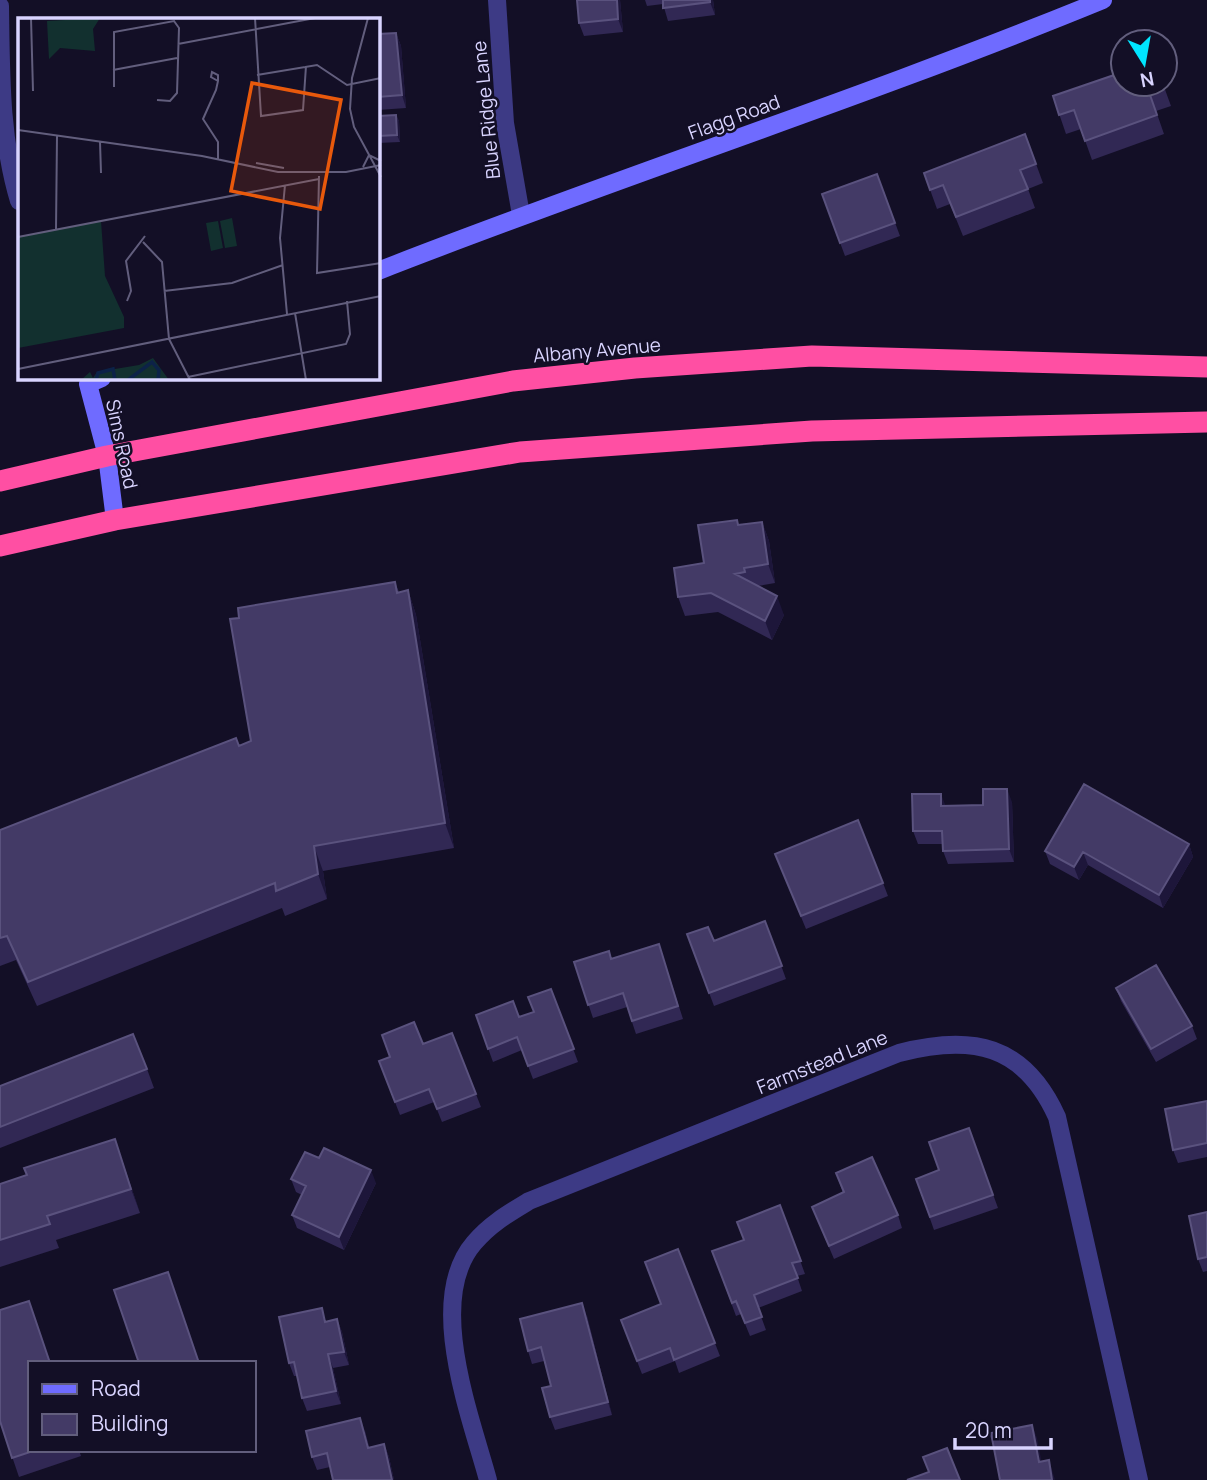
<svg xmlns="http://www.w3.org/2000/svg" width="1207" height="1480" font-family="Manrope,sans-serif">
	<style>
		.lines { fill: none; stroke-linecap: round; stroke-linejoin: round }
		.street { stroke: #3d3a85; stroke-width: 18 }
		.secondary { stroke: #6f6bff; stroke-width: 18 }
		.highway { stroke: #ff4fa3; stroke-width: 21 }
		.wall { fill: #312854 }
		.shaded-wall { fill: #1d163a }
		.building { fill: #433a66; stroke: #5a527e; stroke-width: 2 }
		.labels { text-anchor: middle; stroke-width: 5; stroke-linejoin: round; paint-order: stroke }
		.street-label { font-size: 19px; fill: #d9d4ff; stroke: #130f26 }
		.inset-river { fill: none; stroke: #0c2248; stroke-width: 3.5 }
		.inset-road { fill: none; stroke: #625e7d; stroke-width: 2 }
		.view { fill: #e8590c; fill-opacity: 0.15; stroke: #e8590c; stroke-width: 3.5 }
		.inset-edge { fill: none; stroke: #d9d4ff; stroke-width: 3.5 }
	</style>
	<rect width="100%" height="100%" fill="#130f26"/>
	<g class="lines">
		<!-- street -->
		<path class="street" d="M497 0 505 123 521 215
			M0 6C1 72 0 138 19 201
			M488 1480C471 1417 425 1300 474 1243 490 1224 509 1213 529 1201L899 1053C972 1034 1024 1044 1057 1117L1139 1480"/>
		<!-- secondary -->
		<path class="secondary" d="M378 271C618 177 864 98 1103 0
			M102 378 88 384 107 456 115 520"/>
		<!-- highway -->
		<path class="highway" d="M0 481 107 456 513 381 635 368 812 356 1207 367
			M0 546 115 520 520 452 812 431 1207 422"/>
	</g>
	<!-- wall -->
	<path class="wall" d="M577 0H620L623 32 584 36 579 23Z
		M645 0H713L715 15 668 21 663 4 647 6Z
		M396 33 401 46 406 108 378 110V34Z
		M1163 84 1171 106 1156 111 1164 134 1092 160 1081 129 1066 134 1053 96Z
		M396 115 399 121 400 142 378 143V116Z
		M1025 134 1043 183 1028 189 1035 208 963 236 950 204 937 209 924 173Z
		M877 174 900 236 845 256 822 194Z
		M762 522 769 541 775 583 758 586 784 615 772 640 718 612 685 616 678 597 704 563 739 525Z
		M395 582 399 592 408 590 416 615 454 848 323 871 327 899 285 916 282 908 37 1006 16 960 0 966V830L251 741Z
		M1012 802 1014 862 948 864 943 851V844H918L913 831 946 806 983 805Z
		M1189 844 1193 857 1163 908 1088 865 1079 880 1050 864 1045 851Z
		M775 854 883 883 888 896 806 929Z
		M765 921 786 979 714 1006 687 934 714 941Z
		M659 944 683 1019 636 1034 627 1007 593 1018 574 962 612 959Z
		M1116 988 1192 1026 1197 1039 1156 1062 1121 1001Z
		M551 989 578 1062 533 1079 522 1050 493 1062 476 1015 519 1017 533 1012Z
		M452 1033 481 1107 442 1122 434 1102 400 1115 379 1061Z
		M147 1069 154 1088 0 1148V1086Z
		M1207 1101V1157L1178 1163 1173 1150Z
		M969 1128 998 1208 934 1230 916 1179 939 1170Z
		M115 1139 140 1213 56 1240 59 1248 0 1267V1184L27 1175Z
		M836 1173 898 1215 902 1228 834 1259 812 1207 843 1193Z
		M291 1179 376 1183 344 1250 297 1228 292 1215 302 1195 296 1192Z
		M780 1205 805 1274 797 1276 802 1291 758 1308 766 1330 750 1336 741 1314 736 1316 712 1251 743 1240Z
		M1207 1212V1271L1203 1272 1198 1259Z
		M678 1249 720 1356 679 1373 675 1361 642 1374 621 1320 661 1304Z
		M587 1316 612 1415 555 1430 550 1417 551 1386 544 1361 532 1364 528 1351Z
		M337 1319 342 1332 349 1365 333 1368 341 1404 307 1411 302 1398 297 1376H294L289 1363 327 1322Z
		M36 1320 50 1363H30V1450H79L81 1456 19 1477 0 1421Z
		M365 1431 369 1447 384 1444 389 1457 394 1480H333L330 1467 317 1470 312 1457Z"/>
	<!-- shaded-wall -->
	<path class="shaded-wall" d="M617 0H620L623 32 618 19Z
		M710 0H713L715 15 710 2Z
		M396 33 401 46 406 108 402 95Z
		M396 115 399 121 400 142 397 135Z
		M762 522 769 541 775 583 768 564Z
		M408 590 416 615 454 848 445 823Z
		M777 596 784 615 772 640 765 621Z
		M1007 789 1012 802 1014 862 1009 849Z
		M941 794 946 807 941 806Z
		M1189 844 1193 857 1163 908 1159 895Z
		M314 846 323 871 327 899 318 874Z
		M1083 852 1088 865 1079 880 1074 867Z
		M115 1139 123 1163 140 1213 131 1189Z
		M371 1170 376 1183 344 1250 339 1237Z
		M582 1303 587 1316 612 1415 608 1402Z
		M337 1319 342 1332 349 1365 344 1352Z
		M328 1354 333 1368 341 1404 336 1391Z
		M360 1418 365 1431 373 1461 368 1448Z
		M1032 1425 1037 1438 1044 1475 1039 1462Z
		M384 1444 389 1457 394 1480H392Z
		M1049 1460 1053 1473 1055 1480H1052Z"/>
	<!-- building -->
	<path class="building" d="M577 0H617L618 19 579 23Z
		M663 0H710V2L663 8Z
		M396 33 402 95 378 97V34Z
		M1123 72V84H1163L1164 87 1149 92 1157 115 1085 141 1074 110 1059 115 1053 96Z
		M396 115 397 135 378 136V116Z
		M1025 134 1036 164 1020 170 1028 189 956 217 943 185 930 190 924 173Z
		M877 174 895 223 840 243 822 194Z
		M737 520 738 525 762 522 768 564 744 568 745 572 735 574 777 596 765 621 711 593 678 597 674 568 704 563 698 525Z
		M395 582 397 593 408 590 445 823 314 846 318 874 276 891 275 883 28 982 7 936 0 938V830L236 738 239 746 251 741 230 619 239 618 238 608Z
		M1084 784 1189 844 1159 895 1083 852 1074 867 1045 851Z
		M983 789H1007L1009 849 943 851 942 831H913L912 794H941V806L983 805Z
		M858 820 883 883 801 916 775 854Z
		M765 921 782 966 709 993 687 934 708 927 714 941Z
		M659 944 678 1006 632 1021 623 993 588 1005 574 962 609 951 611 959Z
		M1156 965 1192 1026 1151 1049 1116 988Z
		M551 989 574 1049 528 1066 517 1037 488 1049 476 1015 513 1001 519 1017 534 1012 528 997Z
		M414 1022 423 1044 452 1033 476 1094 437 1109 429 1089 395 1102 379 1061 390 1057 382 1035Z
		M133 1034 147 1069 0 1127V1086Z
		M1207 1101V1143L1173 1150 1165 1109Z
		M969 1128 993 1195 930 1217 916 1179 939 1170 929 1142Z
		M115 1139 131 1189 47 1216 50 1224 0 1240V1184L27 1175 24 1168Z
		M324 1148 371 1170 339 1237 292 1215 306 1186 291 1179 305 1152 319 1158Z
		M872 1157 898 1215 829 1246 812 1207 844 1192 836 1173Z
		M780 1205 801 1261 792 1263 798 1278 754 1295 762 1317 745 1323 736 1301 732 1303 712 1251 744 1240 737 1222Z
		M1207 1212V1257L1198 1259 1189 1216Z
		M678 1249 715 1343 674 1360 670 1348 637 1361 621 1320 661 1304 645 1262Z
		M168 1272 199 1363H139L114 1290Z
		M29 1301 50 1363H30V1450H36L12 1458 0 1421V1310Z
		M582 1303 608 1402 550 1417 542 1388 551 1386 541 1347 528 1351 520 1319Z
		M322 1308 325 1322 337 1319 344 1352 328 1354 336 1391 302 1398 294 1362 289 1363 279 1317Z
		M360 1418 368 1448 384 1444 392 1480H333L327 1453 312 1457 306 1431Z
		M1032 1425 1039 1462 1049 1460 1052 1480H1000L991 1433Z
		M947 1448 960 1480H907L929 1472 923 1457Z"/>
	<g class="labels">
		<!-- street labels -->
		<g class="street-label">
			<text transform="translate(486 110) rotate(-96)" y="7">Blue Ridge Lane</text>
			<text transform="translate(734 117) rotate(-20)" y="7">Flagg Road</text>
			<text transform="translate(597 350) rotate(-5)" y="7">Albany Avenue</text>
			<text transform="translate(122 444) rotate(78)" y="7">Sims Road</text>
			<text transform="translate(822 1062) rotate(-22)" y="7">Farmstead Lane</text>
		</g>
	</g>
	<!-- overview -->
	<g transform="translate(18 18)">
		<rect width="362" height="362" fill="#130f26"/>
		<path d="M82 0 75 11 77 33 42 30 31 41 29 3ZM214 200 219 228 207 230 202 203ZM83 203 87 258 106 299V310L0 330V219ZM200 203 205 230 193 233 188 205ZM135 340 151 362H63L72 354 75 360 79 354 121 347Z" fill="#12302f"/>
		<path class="inset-river" d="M78 362 80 355 95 351 97 362M110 362 134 344 141 352 140 362"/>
		<path class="inset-road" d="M13 0 15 73M237 0 243 98 285 92 288 48M350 0 334 60 332 91 336 109 363 159M160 26 297 0M95 52 159 40M239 57 299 47 329 67 363 60M200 63 193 59 194 54 200 57V63L198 72 185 101 200 124V141M96 69V14L156 3 161 10 159 75 152 83 139 82M0 112 184 138 260 154H328L363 147M82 124 83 155M238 145 266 150M345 149 351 137 363 143M301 158 299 255 363 245M267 167 262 220 269 296M38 211 39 118M0 219 301 161M125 224 144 244 151 321 172 362M146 273 214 265 265 247M109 283 113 273 108 243 127 218M277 295 288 362M0 351 363 278M170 359 328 326 332 316 329 283"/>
		<path class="view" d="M234 65 323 82 302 191 213 173Z"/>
		<rect width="362" height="362" class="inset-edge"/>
	</g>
	<!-- legend -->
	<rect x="28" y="1361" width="228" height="91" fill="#130f26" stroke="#625e7d" stroke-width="2"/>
	<rect x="42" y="1384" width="35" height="10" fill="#6f6bff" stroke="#625e7d" stroke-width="2"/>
	<text x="91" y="1396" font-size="21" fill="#d9d4ff">Road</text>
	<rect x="42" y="1414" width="35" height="21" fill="#433a66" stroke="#625e7d" stroke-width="2"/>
	<text x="91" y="1431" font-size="21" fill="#d9d4ff">Building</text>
	<!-- north arrow -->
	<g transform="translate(1144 63) rotate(169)"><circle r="33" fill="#130f26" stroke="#625e7d" stroke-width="2"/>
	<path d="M0-5L12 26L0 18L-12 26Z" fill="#00e5ff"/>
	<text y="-10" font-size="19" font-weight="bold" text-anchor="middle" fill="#d9d4ff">N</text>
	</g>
	<!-- scale -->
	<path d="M955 1438v10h96v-10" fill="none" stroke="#d9d4ff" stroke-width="3.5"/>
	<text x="965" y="1438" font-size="21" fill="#d9d4ff" stroke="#130f26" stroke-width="5" paint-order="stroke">20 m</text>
</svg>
